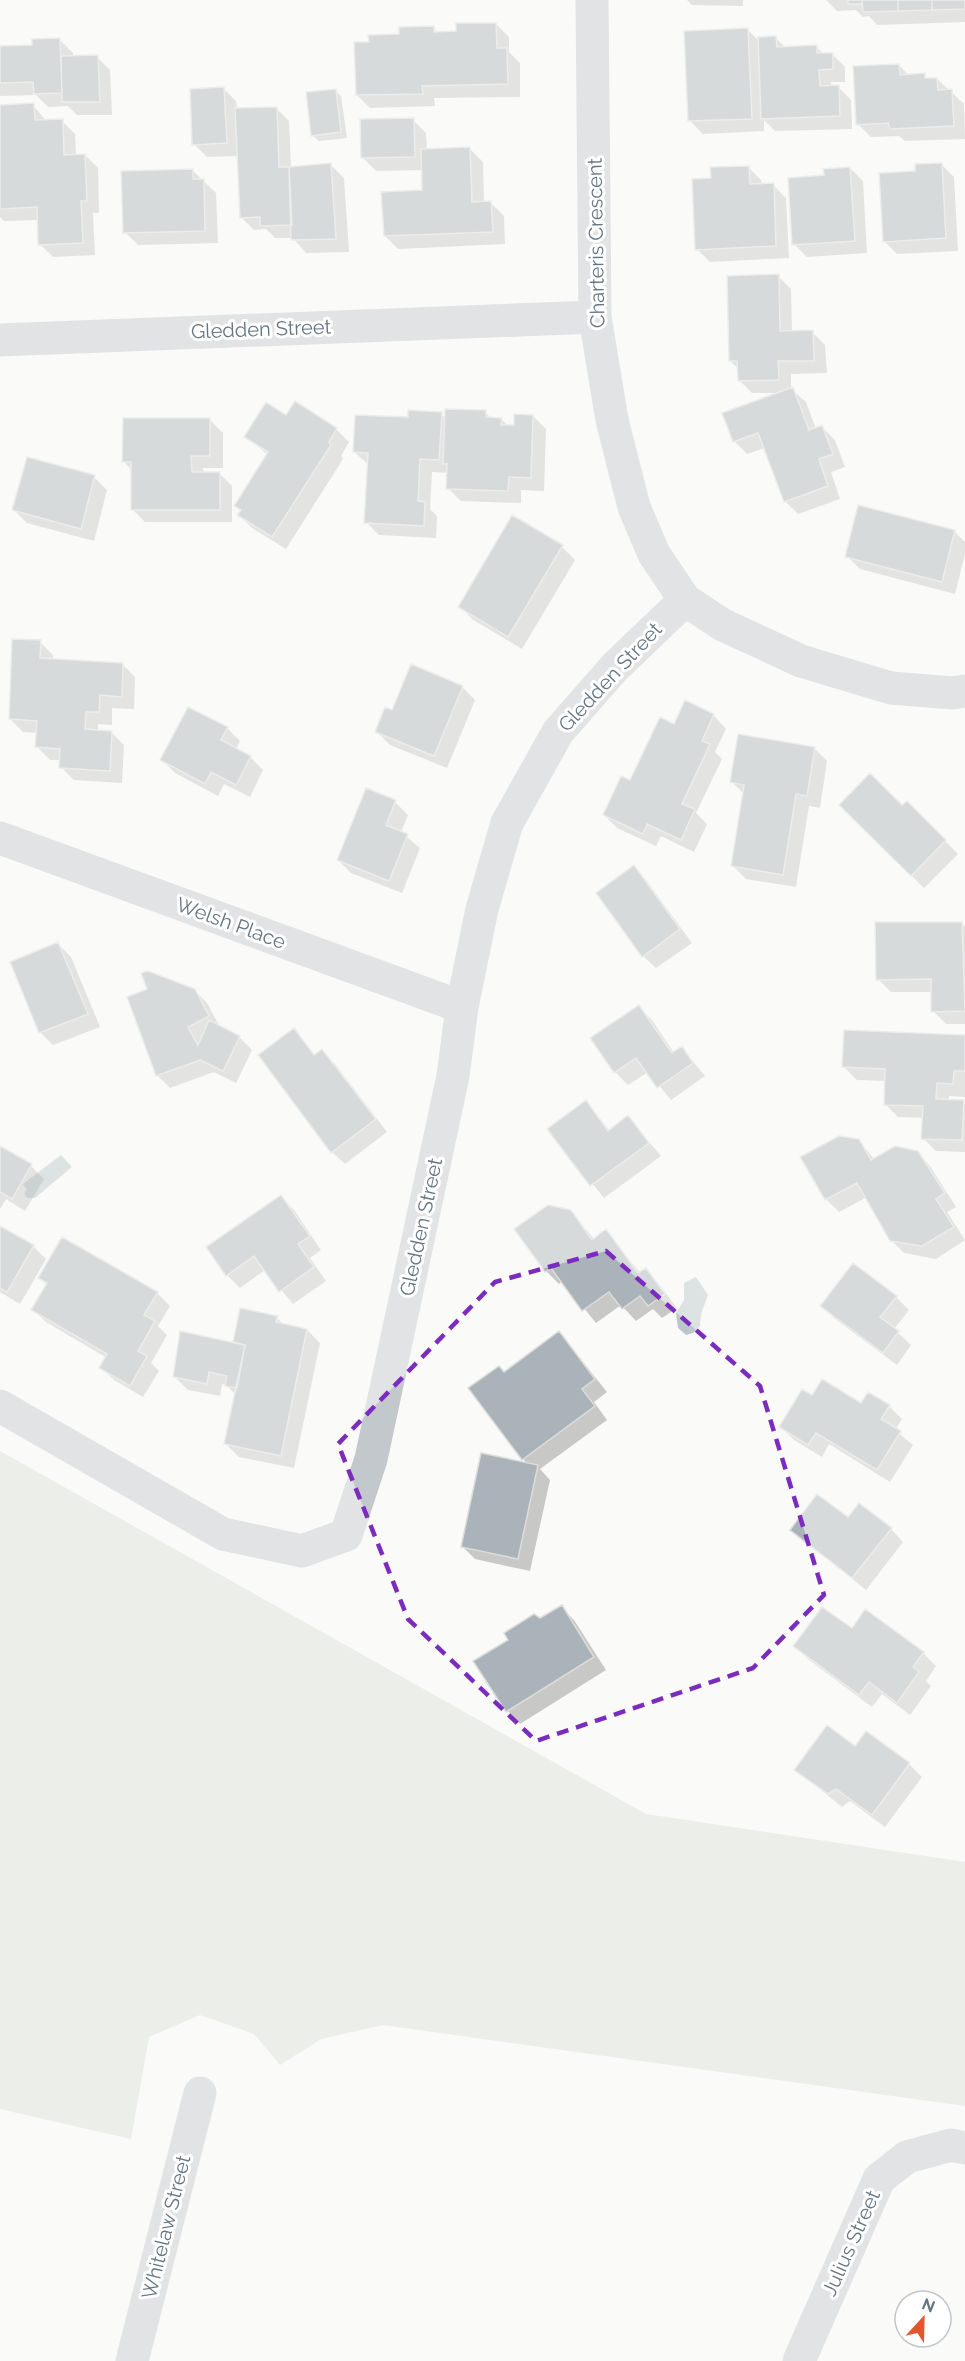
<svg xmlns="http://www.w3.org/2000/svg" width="965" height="2361" font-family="Raleway,sans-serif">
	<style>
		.green { fill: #dadfd7 }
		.water { fill: #bbc7cb }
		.shadow { fill: #0003 }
		.building { fill: #aab3b9; stroke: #dcdcda; stroke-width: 1.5 }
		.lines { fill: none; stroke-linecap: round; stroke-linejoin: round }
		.minor { stroke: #c3c8cc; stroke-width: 33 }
		.marked { fill: none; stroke: #7b2cbf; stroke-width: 4.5; stroke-dasharray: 12 8; stroke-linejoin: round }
		.labels { text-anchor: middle; stroke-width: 6; stroke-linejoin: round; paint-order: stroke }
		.street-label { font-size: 20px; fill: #657683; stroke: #fff }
	</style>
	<rect width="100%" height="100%" fill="#fafaf8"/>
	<!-- green -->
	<path class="green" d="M0 1451 646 1814 965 1862V2106L383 2025 321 2039 280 2065 254 2034 200 2015 149 2037 131 2139 0 2109Z"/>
	<!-- water -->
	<path class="water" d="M61 1155 72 1167 35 1198H28L24 1194 27 1190 23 1184Z
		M696 1277 708 1295 701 1314 700 1326 693 1333 686 1335 678 1328 676 1313 684 1300V1283Z"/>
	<!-- shadow -->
	<path class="shadow" d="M687 0H743V6L692 5Z
		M826 0H965V22L877 25 869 16 863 17 856 10 837 11Z
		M496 24 509 37V52L520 63V97L434 98 435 106 370 108 357 95 370 43 433 28 439 33 458 32Z
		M748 30 759 41 776 38 786 48 816 47 824 54H832L845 67V82H831V87H838L851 100 852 129 775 131 764 120V131L703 134 690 121Z
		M60 40 73 53V58L97 57 110 70 112 115H77L68 106 48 107 36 95 0 96V47L34 46Z
		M899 65 909 76 924 75 929 80 937 79 964 104 965 139 905 141 899 136 871 137 858 124Z
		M223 88 236 101 237 110 276 108 289 121 291 167 331 165 344 178 349 252 306 253 293 238H275L266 229 254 230 241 217 239 156 207 157 194 144Z
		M335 90 341 96 347 138 319 141 312 135Z
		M33 105 46 121H62L75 134 76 156 85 155 98 168 99 213H93L95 255 53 257 40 244 39 220 4 221 0 217V106Z
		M413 120 426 133 427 150 470 149 483 162 484 203H491L504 216 505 244 398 249 385 236 424 191 423 170 376 171 363 158Z
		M941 164 954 177 958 251 897 254 884 241 917 173Z
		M748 167 761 180 762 185H773L786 198 789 258 710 262 697 249 712 179Z
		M850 168 863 181 867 253 807 257 794 244 825 177Z
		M192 170 216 193 218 243 138 245 125 232Z
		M778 276 791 289 792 332H812L825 345 827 373 791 374V389L806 402 816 429 822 427 835 440 845 467 831 472 840 499 798 514 785 501 765 448 747 454 734 441 781 393H752L739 380V369L730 361Z
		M485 412 492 419H501L508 426H515L533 416 546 429 544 491 521 490V503L461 501 448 488 449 473 432 472 430 509 437 516 436 538 379 535 366 522 369 465 354 452 410 419 441 414 446 419Z
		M286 417 336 429 349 442 341 456 343 459 286 549 252 528 239 515 242 511 236 506 268 455 246 437Z
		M210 420 223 433V468H203L204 473H219L232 486V522H145L132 509V470L124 462Z
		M94 477 107 490 94 541 27 523 14 510Z
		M954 531 965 542V554L955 594 860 569 847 556Z
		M562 547 575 560 522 649 472 619 460 606Z
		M40 642 53 655V660L122 664 135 677 134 709 112 708V725L98 724V731L111 732 124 745 122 783 74 780 61 767V760H50L37 747 38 733 23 732 10 719Z
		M462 687 475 700 447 768 390 745 377 732 393 712Z
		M685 702 714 716 726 729 715 752 722 759 696 813 707 824 694 852 661 836 656 846 617 828 604 815 675 726Z
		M227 728 240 741 236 749 250 757 263 770 250 797 224 784 218 796 175 773 162 760Z
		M814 748 827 761 820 808 809 806 796 887 746 879 733 866 744 794 732 782Z
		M395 802 408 815 401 832 420 848 402 893 351 873 338 860Z
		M907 803 958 854 924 888 841 805 902 807Z
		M633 867 646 880 692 943 656 968 643 956Z
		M962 923 965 927V1024H946L933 1011V992H891L878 979Z
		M58 944 71 957 100 1027 53 1045 41 1033 12 963Z
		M194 990 207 1003 220 1027 239 1037 252 1050 236 1083 214 1072 170 1088 157 1075Z
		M639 1007 652 1020 674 1053 682 1048 705 1076 671 1100 648 1072 628 1085 615 1072Z
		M294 1030 316 1056 322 1051 335 1064 387 1132 345 1164 332 1152Z
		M965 1036V1097L949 1096V1101L965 1104V1152L936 1151 923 1138 924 1118 898 1117 885 1104 886 1081 857 1080 844 1067Z
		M586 1102 610 1131 628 1117 661 1156 604 1198 549 1129Z
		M858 1140 875 1160 917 1152 930 1166 956 1207 947 1212 965 1240 936 1259 904 1253 891 1240 867 1197 839 1212 826 1199 802 1158Z
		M0 1148 31 1166 44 1179 25 1211 6 1199 0 1209Z
		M281 1197 294 1210 321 1250 310 1258 326 1281 293 1304 265 1270 240 1288 227 1275Z
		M570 1211 595 1240 606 1231 641 1274 646 1270 658 1283 677 1308 662 1318 653 1309 636 1321 621 1305 596 1323 562 1281 559 1284 546 1271Z
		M0 1228 33 1246 46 1259 20 1304 0 1292Z
		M40 1278 157 1293 170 1306 158 1326 167 1335 151 1363 159 1371 143 1397 114 1380 101 1367 107 1358 46 1322 33 1309 47 1285Z
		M896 1297 909 1310 894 1329 911 1345 897 1365 835 1319 822 1306Z
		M241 1310 277 1318 285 1326 307 1330 320 1343 294 1468 239 1457 226 1444 236 1395 226 1385 222 1384 220 1396 188 1390 175 1377 234 1344Z
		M559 1332 607 1392 594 1402 607 1420 540 1469 550 1480 530 1571 475 1559 462 1546 529 1465 523 1459Z
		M813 1397 861 1405 889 1406 902 1419 895 1430 913 1445 890 1482 829 1444 822 1457 794 1440 781 1427Z
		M848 1519 891 1529 903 1542 866 1590 792 1530Z
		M561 1607 574 1620 606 1670 520 1724 508 1711 476 1661Z
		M852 1630 923 1653 936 1666 926 1681 931 1686 910 1715 882 1694 872 1707 808 1659 795 1646Z
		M909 1764 922 1777 885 1827 850 1801 842 1807 796 1770Z"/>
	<!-- building -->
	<path class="building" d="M848 0H862V4H848Z
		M862 0H898V11L863 12Z
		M898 0H932V10L898 11Z
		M932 0H965V9L932 10Z
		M456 23H496L497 48H507L508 84 422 86 423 94 356 95 354 42H369L368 35 399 34V27L434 26V32L456 31Z
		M748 28 752 119 688 121 684 31Z
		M776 36 777 47 817 45V53H833V69L819 70 820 86 839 85 840 116 761 119 758 37Z
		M60 38 62 93 34 94 33 82 0 83V46L32 45V39Z
		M98 55 100 102H62L61 56Z
		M899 64 900 75 925 73V78H937L938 90 952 89 954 126 890 129 888 123 856 125 853 66Z
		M224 87 227 143 192 145 190 89Z
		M336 89 341 132 311 136 306 92Z
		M34 103 35 120 63 119 64 155 85 154 87 201H81L83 243 38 245 37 207 0 209V105Z
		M277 107 279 167H289L292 225 260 226V217L240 218 235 108Z
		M414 118 415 157 361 158 360 119Z
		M470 147 472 202 491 201 493 232 384 236 381 192 422 190 421 149Z
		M331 163 336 239 291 240 289 167Z
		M942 163 946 238 883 242 879 173 915 171V164Z
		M749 166 750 184 774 183 776 246 695 250 692 179 711 178 710 167Z
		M850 167 855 241 792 245 788 178 824 175 823 169Z
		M193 169V179H204L205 231 123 233 121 171Z
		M779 274 780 331 813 330 814 361H778L779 380 738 381 737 361H729L727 276Z
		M793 387 809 430 822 425 833 454 819 459 828 486 784 502 758 433 733 442 722 413Z
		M295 401 337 428 329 442 331 445 272 537 237 515 241 510 234 506 268 452 244 437 266 402 286 415Z
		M445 409 486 410V417L502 418 501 425H514V414L533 415 531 478 509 477 508 491 446 489 447 464H443Z
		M408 410 442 412 439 460 420 459 418 501 425 502 424 526 364 523 368 453 353 452 355 415 408 417Z
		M123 418H210V456H191L192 472H220V510H131V462H122Z
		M27 457 95 475 81 529 12 510Z
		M858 505 955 530 942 582 845 557Z
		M512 515 563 545 508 637 458 607Z
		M12 639 41 640 40 658 123 663 122 697 100 695 99 712H86L85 729 112 731 110 771 59 768 60 749 35 747 37 721 9 719Z
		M411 664 463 686 434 756 375 732 385 707 392 710Z
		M685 700 714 714 702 741 710 744 682 804 695 809 681 840 647 824 643 834 603 815 621 776 630 780 660 717 674 724Z
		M188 707 228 727 221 740 251 756 236 785 211 772 205 784 160 760Z
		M738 734 815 747 807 796 796 794 783 875 731 866 744 785 730 782Z
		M870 773 902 805 907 801 946 840 911 876 839 805Z
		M366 788 396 800 386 825 408 834 389 881 337 860Z
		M634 865 680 929 642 957 596 893Z
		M875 922H962L965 1011 931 1012V979L876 980Z
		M58 942 88 1014 39 1033 10 962Z
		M148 971 195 989 209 1016 188 1027 198 1045 209 1020 240 1036 223 1071 200 1060 156 1076 127 997 147 989 141 973Z
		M639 1005 672 1053 682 1046 693 1063 657 1088 636 1058 614 1073 590 1038Z
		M294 1028 314 1055 322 1049 376 1119 331 1153 258 1055Z
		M844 1030 965 1035V1071H954L953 1084 937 1083 936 1099 964 1100 962 1140 921 1139 923 1106 884 1105 885 1069 842 1067Z
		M586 1100 608 1131 628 1115 649 1143 590 1186 547 1129Z
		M839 1136 859 1139 871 1160 895 1146 918 1151 945 1193 936 1199 954 1227 922 1246 890 1241 857 1183 825 1200 800 1157Z
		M0 1146 32 1164 12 1199 0 1192Z
		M281 1195 310 1236 298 1244 314 1267 279 1292 254 1256 226 1276 206 1247Z
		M548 1205 571 1210 592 1240 606 1229 638 1273 646 1268 665 1294 648 1306 640 1296 622 1309 609 1292 582 1311 551 1268 545 1272 514 1229Z
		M0 1226 34 1245 7 1292 0 1288Z
		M62 1237 158 1292 144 1315 155 1321 138 1351 147 1356 130 1386 99 1368 107 1354 31 1310 47 1283 38 1278Z
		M853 1263 897 1296 880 1317 899 1331 883 1353 820 1306Z
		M240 1308 278 1316 276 1322 307 1329 281 1456 224 1444 245 1345 233 1342Z
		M180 1331 245 1345 237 1388 225 1386 227 1376 209 1372 207 1384 173 1377Z
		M559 1331 595 1379 582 1389 595 1406 522 1460 468 1388 499 1366 504 1372Z
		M822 1379 861 1403 868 1392 890 1405 881 1419 901 1431 877 1470 816 1433 808 1445 779 1427 802 1389 812 1395Z
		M481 1453 538 1465 518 1559 461 1547Z
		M817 1494 848 1517 859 1503 892 1528 852 1578 790 1530Z
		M562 1605 594 1657 506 1712 473 1661 508 1640 504 1633 534 1614 540 1618Z
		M822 1607 852 1628 865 1609 924 1652 913 1667 919 1672 897 1703 869 1682 859 1695 793 1646Z
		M827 1725 855 1746 866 1731 910 1763 872 1815 836 1789 828 1794 794 1770Z"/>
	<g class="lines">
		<!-- minor -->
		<path class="minor" d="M592 0 595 317 612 420 634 507 654 554 685 600 723 625 801 661 891 688 953 693 965 691
			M0 340 595 317
			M0 838 462 1007
			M0 1406 223 1534 302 1551 346 1535 371 1459 453 1076 462 1007 482 909 507 823 558 732 614 668 685 600
			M132 2361 200 2093
			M799 2361 879 2179 907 2157 951 2145 965 2148"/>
	</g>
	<!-- marked area -->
	<path d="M0 0H965V2361H0ZM606 1251 760 1386 824 1595 753 1668 536 1741 408 1619 338 1444 495 1282Z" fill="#fafaf8" fill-opacity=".55" fill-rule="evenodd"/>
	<path class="marked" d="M606 1251 760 1386 824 1595 753 1668 536 1741 408 1619 338 1444 495 1282Z"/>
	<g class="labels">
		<!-- street labels -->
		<g class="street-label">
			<text transform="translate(596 243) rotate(-91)" y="7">Charteris Crescent</text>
			<text transform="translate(261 329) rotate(-2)" y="7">Gledden Street</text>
			<text transform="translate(610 677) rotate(-47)" y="7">Gledden Street</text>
			<text transform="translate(231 923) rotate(20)" y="7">Welsh Place</text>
			<text transform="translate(421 1227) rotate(-78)" y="7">Gledden Street</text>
			<text transform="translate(166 2227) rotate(-76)" y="7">Whitelaw Street</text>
			<text transform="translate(851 2243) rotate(-66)" y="7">Julius Street</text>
		</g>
	</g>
	<!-- north arrow -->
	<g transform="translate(923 2319) rotate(22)"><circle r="28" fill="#ffffff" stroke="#c1c8cd" stroke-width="1.5"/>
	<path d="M0-4.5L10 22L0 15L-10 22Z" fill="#e4572e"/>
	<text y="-9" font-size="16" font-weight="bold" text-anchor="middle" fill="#657683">N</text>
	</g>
</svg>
